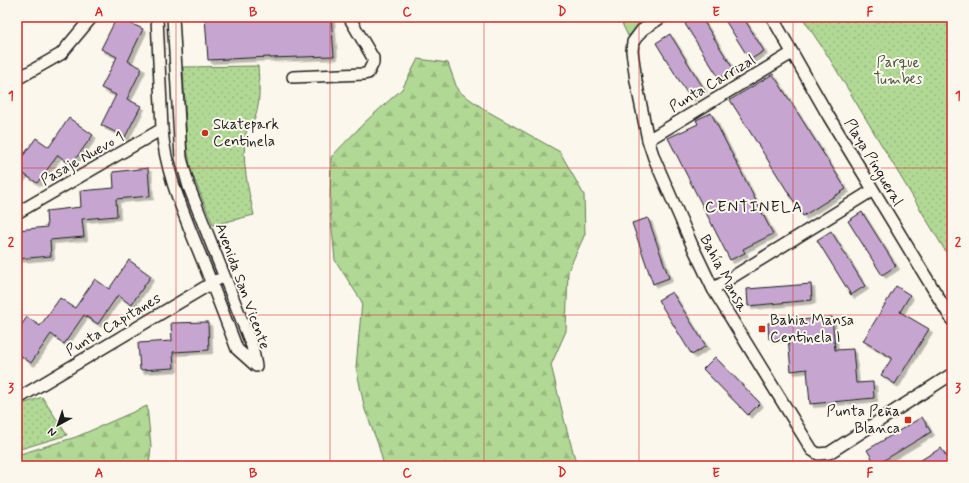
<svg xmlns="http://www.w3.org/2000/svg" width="969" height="483" font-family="Mynerve,sans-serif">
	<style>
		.green { fill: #b1d894; stroke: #667a58 }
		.forest { fill: url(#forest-firs); stroke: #667a58 }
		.park { fill: url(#park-dots); stroke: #667a58 }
		.building { fill: #c6a6d1; stroke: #1c1c1c; filter: url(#shadow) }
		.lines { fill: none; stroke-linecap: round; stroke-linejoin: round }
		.minor-casing { stroke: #1c1c1c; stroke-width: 14 }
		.minor { stroke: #fbf7ec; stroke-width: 11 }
		.grid { fill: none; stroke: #d62828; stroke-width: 1; stroke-opacity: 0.55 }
		.poi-dot { fill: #c8321e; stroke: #fbf7ec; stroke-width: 1.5 }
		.labels { text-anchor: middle; stroke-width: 4; stroke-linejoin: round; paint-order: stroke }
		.park-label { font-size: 15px; fill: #495440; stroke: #fbf7ec }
		.street-label { font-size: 15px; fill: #1c1c1c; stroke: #fbf7ec }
		.poi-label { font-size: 15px; fill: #1c1c1c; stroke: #fbf7ec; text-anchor: start }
		.neighbourhood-label { font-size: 16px; letter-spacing: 1px; fill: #1c1c1c; stroke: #fbf7ec }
		.neatline { fill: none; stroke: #d62828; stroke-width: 1.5 }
		.grid-label { font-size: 13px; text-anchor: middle; font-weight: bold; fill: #d62828 }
	</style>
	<defs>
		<pattern id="forest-firs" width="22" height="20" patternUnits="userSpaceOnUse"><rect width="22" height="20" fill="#b1d894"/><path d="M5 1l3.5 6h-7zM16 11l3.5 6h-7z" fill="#98b97f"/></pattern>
		<pattern id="park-dots" width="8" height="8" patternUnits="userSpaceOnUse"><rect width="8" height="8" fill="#b1d894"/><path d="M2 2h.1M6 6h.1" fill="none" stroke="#98b97f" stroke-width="1.8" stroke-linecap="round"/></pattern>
		<filter id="shadow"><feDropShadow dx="3.5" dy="3.5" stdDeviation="0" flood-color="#0004"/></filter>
	</defs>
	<rect width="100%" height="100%" fill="#fbf7ec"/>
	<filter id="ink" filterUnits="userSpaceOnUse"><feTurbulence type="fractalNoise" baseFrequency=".025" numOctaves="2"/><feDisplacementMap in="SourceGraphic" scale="8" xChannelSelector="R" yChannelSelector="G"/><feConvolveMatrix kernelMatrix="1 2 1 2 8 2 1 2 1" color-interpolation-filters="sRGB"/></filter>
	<g filter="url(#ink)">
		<!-- green -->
		<path class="green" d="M619 17H657L628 36Z"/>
		<!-- forest -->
		<path class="forest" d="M418 59 448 63 458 91 487 111 560 152 584 195 585 234 568 271 566 331 551 365 565 423 577 466H384L378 444 365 410 356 367 362 302 335 260 330 209 331 157 365 122 402 89Z
			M147 406 151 446 149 466H17V455L76 437Z"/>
		<!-- park -->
		<path class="park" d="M802 17H952V262L828 56Z
			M258 66C259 83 261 101 255 118 253 123 247 127 246 133 241 161 248 188 254 215L213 225 191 171 187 147 183 67Z
			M42 397 67 435 17 450V406Z"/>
		<!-- building -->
		<path class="building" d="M117 17 143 29 128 61 142 68 127 99 141 106 125 137 101 125 116 95 101 88 117 57 101 49Z
			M205 17H331L334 56 270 58V57L208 60Z
			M696 17H701L734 70 719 78 685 24Z
			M723 17H743L764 51 750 60Z
			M670 34 704 89 690 98 656 43Z
			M773 74 846 189 803 216 730 100Z
			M711 113 773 234 743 249 745 253 730 260 668 138 698 124 696 120Z
			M69 118 93 135 71 165 58 155 37 183 24 174 17 183V164L36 138 49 147Z
			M148 168 150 196 116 199 117 216 82 219 84 237 50 240 51 256 17 259V230L47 227 46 211 81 207 80 191 114 188 113 172Z
			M862 212 896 266 882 275 848 221Z
			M648 218 669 278 653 284 632 223Z
			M831 231 865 286 851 295 817 240Z
			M129 260 151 276 131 305 118 295 98 324 84 315 64 344 51 334 31 363 17 353V331L27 317 40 326 60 298 75 308 95 279 109 289Z
			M811 284 812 300 748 306 747 289Z
			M896 286 910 295 900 312 929 329 895 384 881 375 892 358 863 341Z
			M672 292 706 346 692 355 658 300Z
			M832 317 835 350 853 349 856 383 873 382 874 398 810 404 807 369 791 371 788 338 769 339 768 323Z
			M208 322 209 350 173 352 174 368 140 370 138 343 172 341 171 323Z
			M715 357 760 403 748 415 703 369Z
			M922 417 931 432 876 465 867 450Z
			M941 448 950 462 943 466H911Z"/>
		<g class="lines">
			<defs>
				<path id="minor" d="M157 17 162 129C165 170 182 209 197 247 211 281 224 315 237 349L256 366
					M173 17 181 158 189 187 252 346 256 366
					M662 17 642 30 633 42 632 51 636 81 648 140 654 158 692 245 713 289 812 450 818 454 829 453 952 374
					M772 17 829 117 952 320
					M293 77 364 74 368 73 373 63V58L349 17
					M17 79 61 54 92 17
					M648 140 792 53
					M17 213 162 129
					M713 289 873 190
					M17 399 217 280"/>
			</defs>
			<!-- minor casing -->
			<use href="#minor" class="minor-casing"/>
			<!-- minor -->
			<use href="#minor" class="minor"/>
		</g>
	</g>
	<!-- grid -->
	<path class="grid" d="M176 17V466M330 17V466M484 17V466M639 17V466M793 17V466M17 168H952M17 315H952"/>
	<!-- markers -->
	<g class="poi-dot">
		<circle cx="205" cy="133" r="4"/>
		<rect x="758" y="325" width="8" height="8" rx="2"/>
		<rect x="904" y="416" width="8" height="8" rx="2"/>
	</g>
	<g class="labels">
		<!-- park labels -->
		<g class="park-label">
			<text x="898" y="67">Parque<tspan x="898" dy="17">Tumbes</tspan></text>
		</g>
		<!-- street labels -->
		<g class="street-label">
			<text transform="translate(712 83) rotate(-31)" y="5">Punta Carrizal</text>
			<text transform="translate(82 158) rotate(-30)" y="5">Pasaje Nuevo 1</text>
			<text transform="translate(874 162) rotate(59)" y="5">Playa Pingueral</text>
			<text transform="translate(724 273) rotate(62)" y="5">Bahía Mansa</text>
			<text transform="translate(243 286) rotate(70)" y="5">Avenida San Vicente</text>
			<text transform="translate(113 324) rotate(-31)" y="5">Punta Capitanes</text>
		</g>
		<!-- poi labels -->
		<g class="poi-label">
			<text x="213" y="129">Skatepark<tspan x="213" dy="17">Centinela</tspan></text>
			<text x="770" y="325">Bahia Mansa<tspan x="770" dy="17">Centinela I</tspan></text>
			<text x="900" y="416" text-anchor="end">Punta Peña<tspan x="900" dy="17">Blanca</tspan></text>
		</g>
		<!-- neighbourhood labels -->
		<g class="neighbourhood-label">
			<text x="754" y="212">CENTINELA</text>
		</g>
	</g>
	<!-- margin -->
	<rect width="969" height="483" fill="none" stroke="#fbf7ec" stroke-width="44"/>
	<!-- north arrow -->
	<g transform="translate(58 425) rotate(220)" stroke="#fbf7ec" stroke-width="3" paint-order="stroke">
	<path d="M0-3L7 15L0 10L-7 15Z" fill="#1c1c1c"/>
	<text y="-6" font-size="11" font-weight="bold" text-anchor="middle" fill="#1c1c1c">N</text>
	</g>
	<rect x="22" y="22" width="925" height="439" class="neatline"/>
	<g class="grid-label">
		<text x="99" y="16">A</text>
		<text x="253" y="16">B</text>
		<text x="407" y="16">C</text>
		<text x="562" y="16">D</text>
		<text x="716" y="16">E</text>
		<text x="870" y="16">F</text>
		<text x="11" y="100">1</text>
		<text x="958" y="100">1</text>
		<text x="11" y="246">2</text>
		<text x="958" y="246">2</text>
		<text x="11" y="392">3</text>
		<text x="958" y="392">3</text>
		<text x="99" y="477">A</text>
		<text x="253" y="477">B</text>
		<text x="407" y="477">C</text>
		<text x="562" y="477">D</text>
		<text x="716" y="477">E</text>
		<text x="870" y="477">F</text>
	</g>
</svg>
